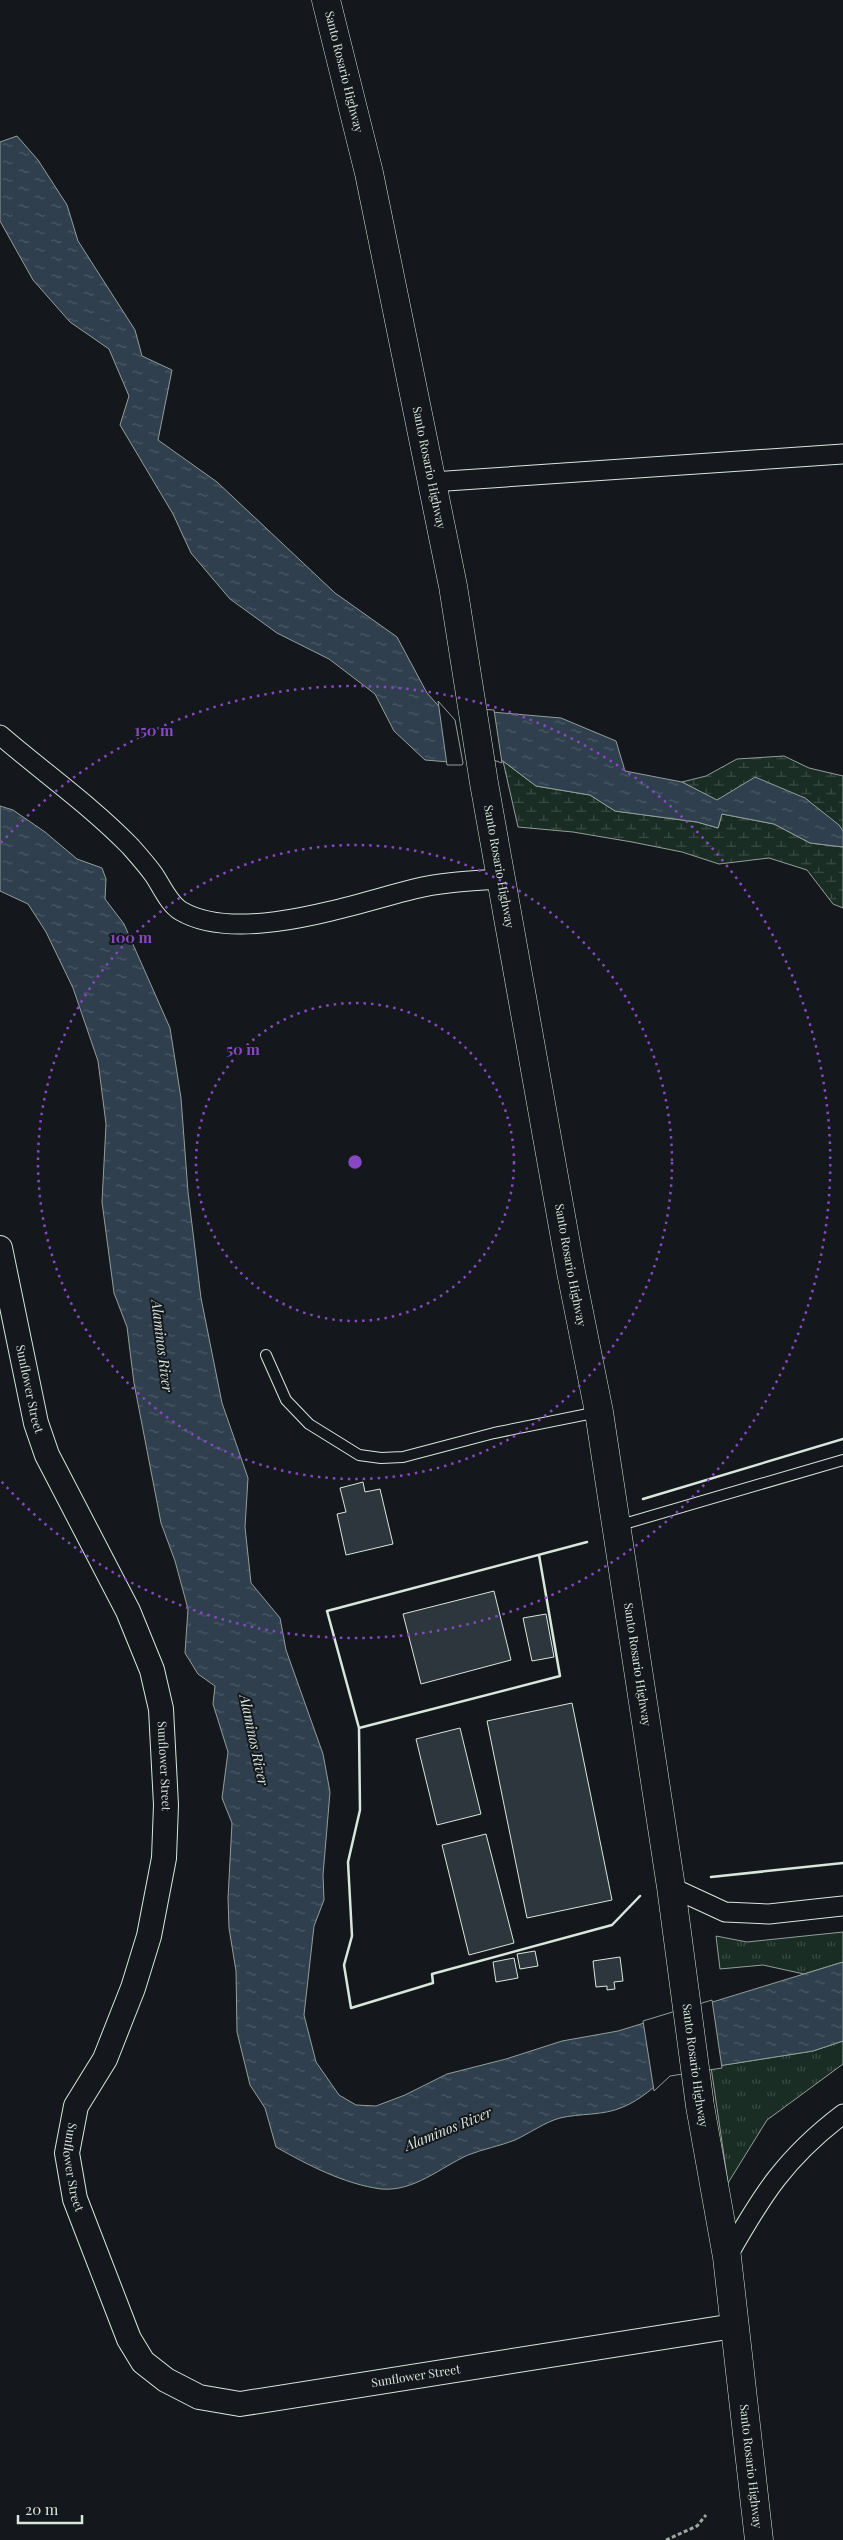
<svg xmlns="http://www.w3.org/2000/svg" width="843" height="2540" font-family="'Playfair Display',serif">
	<style>
		.grass { fill: url(#grass-tufts); stroke: #939e99 }
		.wetland { fill: url(#wetland-marsh); stroke: #939e99 }
		.water { fill: url(#water-ripples); stroke: #939e99 }
		.pier { fill: #14181c; stroke: #939e99 }
		.building { fill: #2c363c; stroke: #d8e6dc }
		.lines { fill: none; stroke-linecap: round; stroke-linejoin: round }
		.service-casing { stroke: #d8e6dc; stroke-width: 12 }
		.minor-casing { stroke: #d8e6dc; stroke-width: 21 }
		.tertiary-casing { stroke: #d8e6dc; stroke-width: 26 }
		.primary-casing { stroke: #d8e6dc; stroke-width: 29 }
		.path { stroke: #9da8a2; stroke-width: 3; stroke-dasharray: 4 2.5; stroke-linecap: butt }
		.service { stroke: #14181c; stroke-width: 10 }
		.minor { stroke: #14181c; stroke-width: 19 }
		.tertiary { stroke: #14181c; stroke-width: 24 }
		.primary { stroke: #14181c; stroke-width: 28 }
		.wall { stroke: #d8e6dc; stroke-width: 2.5 }
		.ring { fill: none; stroke: #8948c3; stroke-width: 2.5; stroke-dasharray: 2.5 5 }
		.labels { text-anchor: middle; stroke-width: 4; stroke-linejoin: round; paint-order: stroke }
		.street-label { font-size: 12px; fill: #d8e6dc; stroke: #14181c }
		.water-label { font-size: 14px; font-style: italic; fill: #d8e6dc; stroke: #14181c }
		.centre { fill: #8948c3; stroke: #14181c; stroke-width: 2.5 }
		.ring-label { font-size: 15px; text-anchor: middle; font-weight: bold; fill: #8948c3; stroke: #14181c; stroke-width: 4; stroke-linejoin: round; paint-order: stroke }
	</style>
	<defs>
		<pattern id="grass-tufts" width="24" height="20" patternUnits="userSpaceOnUse" patternTransform="scale(1.25)"><rect width="24" height="20" fill="#1a2d24"/><path d="M3 7l-1-3M5 7V3M7 7l1-3M15 17l-1-3M17 17v-4M19 17l1-3" fill="none" stroke="#3b4b43"/></pattern>
		<pattern id="wetland-marsh" width="20" height="14" patternUnits="userSpaceOnUse" patternTransform="scale(1.25)"><rect width="20" height="14" fill="#1a2d24"/><path d="M1 5h8M5 5V1M11 12h8M15 12V8" fill="none" stroke="#3b4b43"/></pattern>
		<pattern id="water-ripples" width="26" height="14" patternUnits="userSpaceOnUse" patternTransform="scale(1.25)"><rect width="26" height="14" fill="#2f3f4d"/><path d="M2 4q2-2 4 0t4 0M15 11q2-2 4 0t4 0" fill="none" stroke="#4c5b66"/></pattern>
	</defs>
	<rect width="100%" height="100%" fill="#14181c"/>
	<!-- grass -->
	<path class="grass" d="M843 1932V1962L804 1974 763 1965 720 1969 716 1936 747 1942Z
		M843 2041V2064L767 2120 728 2183 711 2067 813 2051Z"/>
	<!-- wetland -->
	<path class="wetland" d="M784 756 809 768 843 776V831L805 798 732 792 717 801 682 782 706 776 737 759Z
		M503 761 536 786 590 795 615 811 697 822 718 828 722 814 774 824 810 843 843 847V908L833 904 807 870 769 858 719 864 682 852 632 842 573 832 518 827Z"/>
	<!-- water -->
	<path class="water" d="M17 136 38 160 67 205 78 241 135 330 142 356 172 370 158 440 217 482 335 593 397 637 427 693 452 721 461 763 425 760 394 731 375 694 329 659 277 633 230 599 191 553 173 514 120 425 129 396 109 349 70 322 33 280 0 221V142Z
		M480 711 561 718 616 741 625 771 682 782 717 800 755 777 805 798 839 825 843 831V847L810 843 774 824 722 814 718 828 697 822 615 811 590 795 536 786 503 761 489 756Z
		M0 806 13 810 45 832 77 859 102 868 106 879 105 899 124 924 170 1028 181 1098 188 1192 201 1298 222 1403 248 1478 245 1527 251 1583 280 1618 286 1650 323 1754 330 1792 323 1875 324 1900 314 1926 304 2015 316 2062 339 2095 356 2105 376 2106 405 2095 447 2074 506 2059 562 2041 618 2031 843 1962V2041L813 2051 668 2074C656 2086 640 2100 623 2107 603 2116 580 2113 560 2118 545 2122 530 2133 515 2140 500 2146 483 2149 468 2155 441 2167 414 2192 381 2189 344 2184 308 2165 276 2147L265 2108 250 2085 237 2032 236 1971 229 1928 228 1898 232 1823 222 1798 228 1752 213 1704 215 1686 198 1674 185 1653 188 1609 175 1561 161 1523 134 1383 127 1327 114 1293 102 1202 106 1124 98 1061 73 988 46 932 28 904 0 891Z"/>
	<!-- pier -->
	<path class="pier" d="M438 701 455 720 463 763 462 765H447Z
		M480 709 494 710 502 763 488 758Z
		M712 2000 722 2068 670 2076 654 2091 643 2021Z"/>
	<!-- building -->
	<path class="building" d="M363 1482 365 1492 380 1489 393 1544 346 1555 337 1514 346 1512 340 1488Z
		M494 1591 511 1660 421 1684 403 1614Z
		M546 1614 554 1657 532 1661 523 1618Z
		M572 1703 612 1900 527 1918 487 1721Z
		M460 1728 481 1814 437 1825 416 1739Z
		M486 1834 514 1943 469 1955 442 1845Z
		M535 1951 538 1966 520 1969 517 1954Z
		M620 1957 623 1981 614 1982 615 1989 607 1990V1986L596 1987 593 1961Z
		M514 1958 518 1978 496 1982 493 1962Z"/>
	<g class="lines">
		<defs>
			<path id="service" d="M266 1355 286 1400 309 1424 359 1455 381 1458 403 1457 494 1433 598 1412
				M617 1526 843 1460"/>
			<path id="minor" d="M432 482 843 454
				M0 735C43 772 90 805 130 846 138 855 147 865 154 875 162 887 169 904 181 911 239 945 353 904 414 889 442 882 472 881 501 879
				M671 1887 725 1912 769 1914 843 1906
				M727 2257C762 2195 785 2158 843 2114"/>
			<g id="tertiary">
				<path id="s1" d="M0 1248 36 1423 47 1455 128 1611 152 1670 161 1709 166 1805 164 1858 149 1936 133 1988 105 2059 76 2106 67 2153 75 2199 129 2339 143 2362 166 2380 199 2397 240 2404 734 2326"/>
			</g>
			<g id="primary">
				<path id="s2" d="M326 0 369 173 453 586 484 783 571 1272 599 1412 671 1887 700 2106 727 2257 759 2540"/>
			</g>
		</defs>
		<!-- service casing -->
		<use href="#service" class="service-casing"/>
		<!-- minor casing -->
		<use href="#minor" class="minor-casing"/>
		<!-- tertiary casing -->
		<use href="#tertiary" class="tertiary-casing"/>
		<!-- primary casing -->
		<use href="#primary" class="primary-casing"/>
		<!-- path -->
		<path class="path" d="M666 2540 697 2526 706 2515"/>
		<!-- service -->
		<use href="#service" class="service"/>
		<!-- minor -->
		<use href="#minor" class="minor"/>
		<!-- tertiary -->
		<use href="#tertiary" class="tertiary"/>
		<!-- primary -->
		<use href="#primary" class="primary"/>
		<!-- wall -->
		<path class="wall" d="M643 1499 843 1439
			M587 1542 327 1611 359 1728 360 1810 348 1862 352 1936 344 1965 351 2008 433 1983 432 1974 612 1925 640 1896
			M359 1728 560 1676 539 1555
			M711 1877 843 1863"/>
	</g>
	<!-- distance rings -->
	<g class="ring">
		<circle cx="355" cy="1162" r="159"/>
		<circle cx="355" cy="1162" r="317"/>
		<path d="M1 843A476 476 0 1 1 1 1481"/>
	</g>
	<g class="labels">
		<!-- street labels -->
		<g class="street-label">
			<text dy="4" stroke="none"><textPath href="#s2" startOffset="74">Santo Rosario Highway</textPath></text>
			<text dy="4" stroke="none"><textPath href="#s2" startOffset="479">Santo Rosario Highway</textPath></text>
			<text dy="4" stroke="none"><textPath href="#s2" startOffset="884">Santo Rosario Highway</textPath></text>
			<text dy="4" stroke="none"><textPath href="#s2" startOffset="1289">Santo Rosario Highway</textPath></text>
			<text dy="4" stroke="none"><textPath href="#s1" startOffset="144">Sunflower Street</textPath></text>
			<text dy="4" stroke="none"><textPath href="#s2" startOffset="1694">Santo Rosario Highway</textPath></text>
			<text dy="4" stroke="none"><textPath href="#s1" startOffset="549">Sunflower Street</textPath></text>
			<text dy="4" stroke="none"><textPath href="#s2" startOffset="2099">Santo Rosario Highway</textPath></text>
			<text dy="4" stroke="none"><textPath href="#s1" startOffset="969">Sunflower Street</textPath></text>
			<text dy="4" stroke="none"><textPath href="#s1" startOffset="1464">Sunflower Street</textPath></text>
			<text dy="4" stroke="none"><textPath href="#s2" startOffset="2504">Santo Rosario Highway</textPath></text>
		</g>
		<!-- water labels -->
		<g class="water-label">
			<text transform="translate(162 1346) rotate(83)" y="5">Alaminos River</text>
			<text transform="translate(254 1740) rotate(78)" y="5">Alaminos River</text>
			<text transform="translate(448 2129) rotate(-22)" y="5">Alaminos River</text>
		</g>
	</g>
	<circle cx="355" cy="1162" r="8" class="centre"/>
	<g class="ring-label">
		<text x="154" y="736">150 m</text>
		<text x="131" y="943">100 m</text>
		<text x="243" y="1055">50 m</text>
	</g>
	<!-- scale -->
	<path d="M18 2515v8h64v-8" fill="none" stroke="#d8e6dc" stroke-width="2.5"/>
	<text x="25" y="2515" font-size="15" fill="#d8e6dc" stroke="#14181c" stroke-width="4" paint-order="stroke">20 m</text>
</svg>
